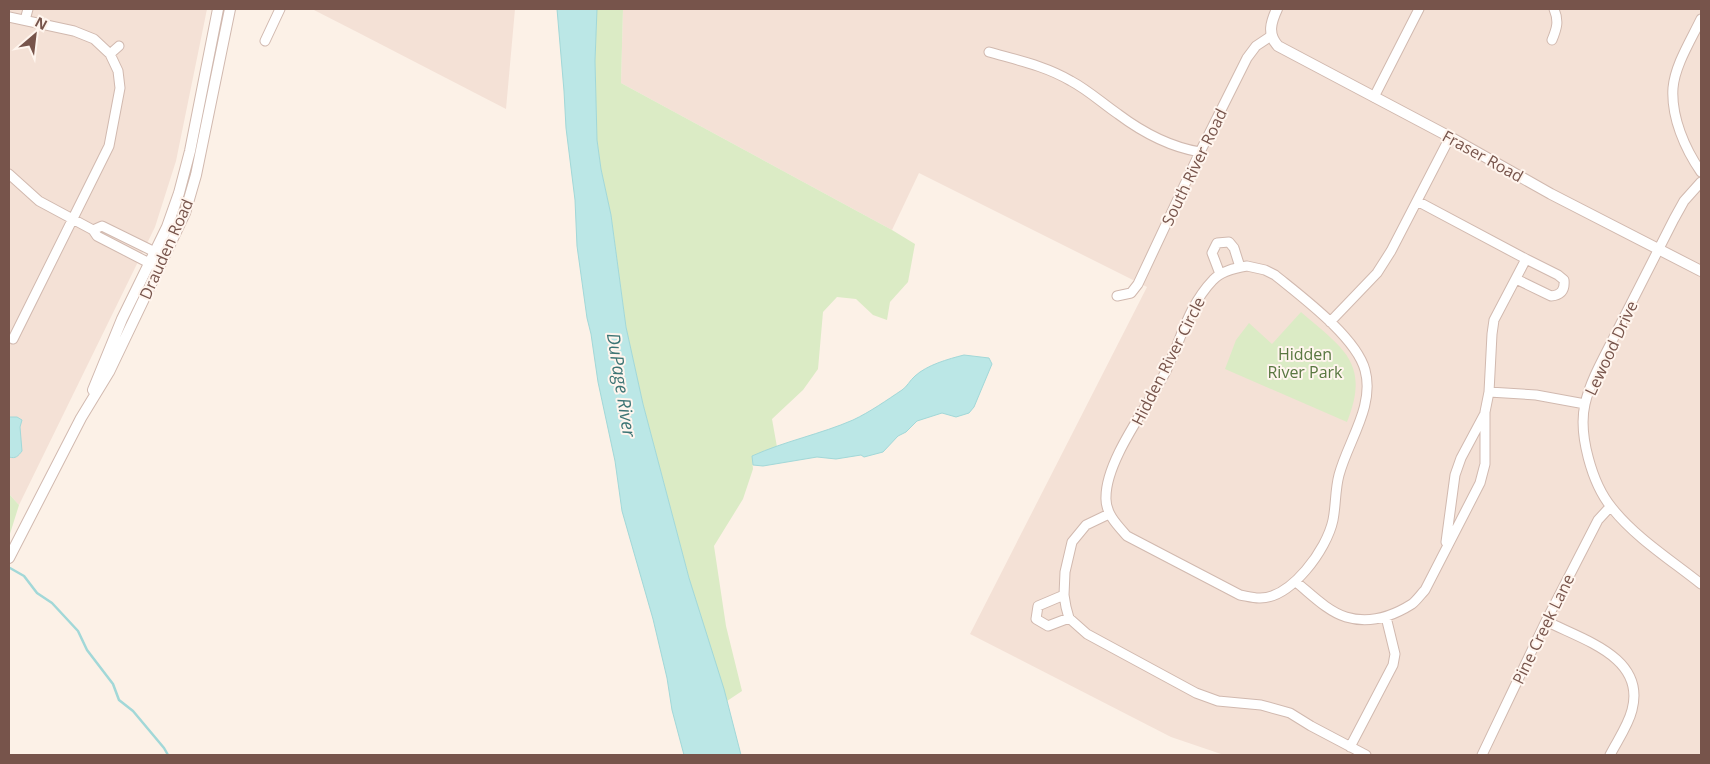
<svg xmlns="http://www.w3.org/2000/svg" width="1710" height="764" font-family="'Open Sans',sans-serif">
	<style>
		.residential { fill: #f4e1d6 }
		.green { fill: #dbebc5 }
		.water { fill: #bbe7e6; stroke: #a2d8d8 }
		.lines { fill: none; stroke-linecap: round; stroke-linejoin: round }
		.stream { stroke: #a2d8d8; stroke-width: 2.5 }
		.minor-casing { stroke: #d1b9af; stroke-width: 11 }
		.tertiary-casing { stroke: #d1b9af; stroke-width: 12 }
		.minor { stroke: #fff; stroke-width: 9 }
		.tertiary { stroke: #fff; stroke-width: 10 }
		.labels { text-anchor: middle; stroke-width: 4; stroke-linejoin: round; paint-order: stroke }
		.street-label { font-size: 16px; fill: #77544b; stroke: #fff5ee }
		.park-label { font-size: 16px; fill: #597740; stroke: #fff5ee }
		.water-label { font-size: 18px; font-style: italic; fill: #3c7474; stroke: #fff5ee }
	</style>
	<rect width="100%" height="100%" fill="#fcf1e7"/>
	<!-- residential -->
	<path class="residential" d="M9 9H207L176 161 155 227 19 505 9 494Z
		M312 9H515L506 109 359 33Z
		M623 9H1701V755H1224L1171 737 970 634 1147 287 919 173 892 230 621 83Z"/>
	<!-- green -->
	<path class="green" d="M597 9H623L621 83 892 230 915 244 908 282 890 302 887 320 873 315 856 299 837 297 823 312 818 369 803 390 772 419 777 447 752 456 753 469 743 499 714 546 726 626 742 691 727 701 689 578 643 404 626 327 611 215 601 169 597 140 595 61Z
		M1301 312C1342 348 1371 362 1347 422L1225 369 1236 340 1249 323 1272 344Z
		M9 494 19 505 9 537Z"/>
	<!-- water -->
	<path class="water" d="M557 9H597L595 61 597 140 601 169 611 215 626 327 643 404 689 578 724 689 741 755H684L672 710 667 678 653 619 622 511 615 461 598 382 591 334 587 318 577 246 575 200 566 128 564 91Z
		M964 355 989 358 992 364 974 407 969 413 956 417 942 413 917 421 906 432 898 436 883 452 864 457 861 455 836 459 817 457 763 466 753 465 752 456C785 441 821 434 853 420 870 412 887 400 902 390 907 387 910 380 915 376 927 365 948 359 964 355Z
		M9 417H17L22 420 20 427 22 451C18 456 16 459 9 457Z"/>
	<g class="lines">
		<!-- stream -->
		<path class="stream" d="M10 568 24 576 37 593 52 603 78 631 87 650 113 684 119 700 133 711 164 748 168 755"/>
		<defs>
			<path id="minor" d="M9 17 74 31 94 39 110 54 118 71 120 88 109 146 13 339
				M1701 19C1691 40 1675 65 1673 88 1671 117 1685 149 1701 172
				M25 20 28 9
				M1552 40C1557 28 1559 21 1554 9
				M265 41 280 9
				M989 52C1017 60 1046 66 1071 81 1088 90 1102 103 1118 114 1142 132 1170 147 1200 152
				M110 54 119 46
				M1374 97 1419 9
				M9 174 39 201 93 230 97 236 155 266
				M1701 182 1684 201 1674 219C1655 256 1636 294 1617 331 1606 354 1591 378 1585 404 1578 434 1592 484 1612 508 1636 538 1671 560 1701 584
				M93 230 102 226 161 255
				M1247 266 1265 270 1275 275C1302 297 1356 337 1365 370 1375 406 1348 441 1339 475 1335 490 1336 505 1333 520 1327 549 1291 599 1259 598 1253 598 1246 596 1240 595L1127 536C1117 525 1105 513 1106 497 1106 459 1149 405 1166 371 1181 340 1188 306 1213 280 1221 271 1235 268 1247 266Z
				M1220 274 1212 253 1217 243 1229 242 1234 248 1240 267
				M1516 279 1551 296C1561 295 1565 290 1564 280L1558 275 1526 259
				M1117 296 1131 293 1138 284 1200 152 1247 58 1256 46 1271 36
				M1330 322 1377 273 1391 251 1450 137
				M1489 392 1536 395 1585 404
				M1109 514 1086 525 1072 542 1065 572 1064 595 1066 607 1069 618 1087 634 1196 693 1218 701 1261 705 1290 713 1311 726 1366 755
				M1446 542 1455 475 1461 458 1484 415
				M1296 582C1311 594 1327 611 1346 617 1369 624 1393 616 1412 604 1417 600 1421 594 1425 590L1480 483 1485 464V412L1489 392 1492 334 1494 320 1526 259 1417 201
				M1064 595 1038 606 1036 619 1048 626 1069 618
				M1546 621C1583 640 1646 657 1632 710 1628 726 1617 741 1610 755
				M1350 747 1393 665 1395 654 1386 617
				M1482 755 1546 621 1598 520 1610 507"/>
			<path id="tertiary" d="M1277 9C1271 22 1267 34 1278 46L1450 137 1551 194 1701 271
				M93 390 122 319 167 227 179 193 190 151 218 9
				M9 558 81 418 109 372 185 213 196 175 230 9"/>
		</defs>
		<!-- minor casing -->
		<use href="#minor" class="minor-casing"/>
		<!-- tertiary casing -->
		<use href="#tertiary" class="tertiary-casing"/>
		<!-- minor -->
		<use href="#minor" class="minor"/>
		<!-- tertiary -->
		<use href="#tertiary" class="tertiary"/>
	</g>
	<g class="labels">
		<!-- street labels -->
		<g class="street-label">
			<text transform="translate(1483 156) rotate(29)" y="6">Fraser Road</text>
			<text transform="translate(1194 167) rotate(-64)" y="6">South River Road</text>
			<text transform="translate(166 249) rotate(-66)" y="6">Drauden Road</text>
			<text transform="translate(1611 348) rotate(-65)" y="6">Lewood Drive</text>
			<text transform="translate(1168 361) rotate(-63)" y="6">Hidden River Circle</text>
			<text transform="translate(1543 629) rotate(-64)" y="6">Pine Creek Lane</text>
		</g>
		<!-- park labels -->
		<g class="park-label">
			<text x="1305" y="360">Hidden<tspan x="1305" dy="18">River Park</tspan></text>
		</g>
		<!-- water labels -->
		<g class="water-label">
			<text transform="translate(621 385) rotate(81)" y="6">DuPage River</text>
		</g>
	</g>
	<!-- border -->
	<rect width="1710" height="764" fill="none" stroke="#77544b" stroke-width="20"/>
	<!-- north arrow -->
	<g transform="translate(35 35) rotate(28)" stroke="#fff5ee" stroke-width="4" paint-order="stroke">
	<path d="M0-4L9 19L0 12L-9 19Z" fill="#77544b"/>
	<text y="-8" font-size="14" font-weight="bold" text-anchor="middle" fill="#77544b">N</text>
	</g>
</svg>
